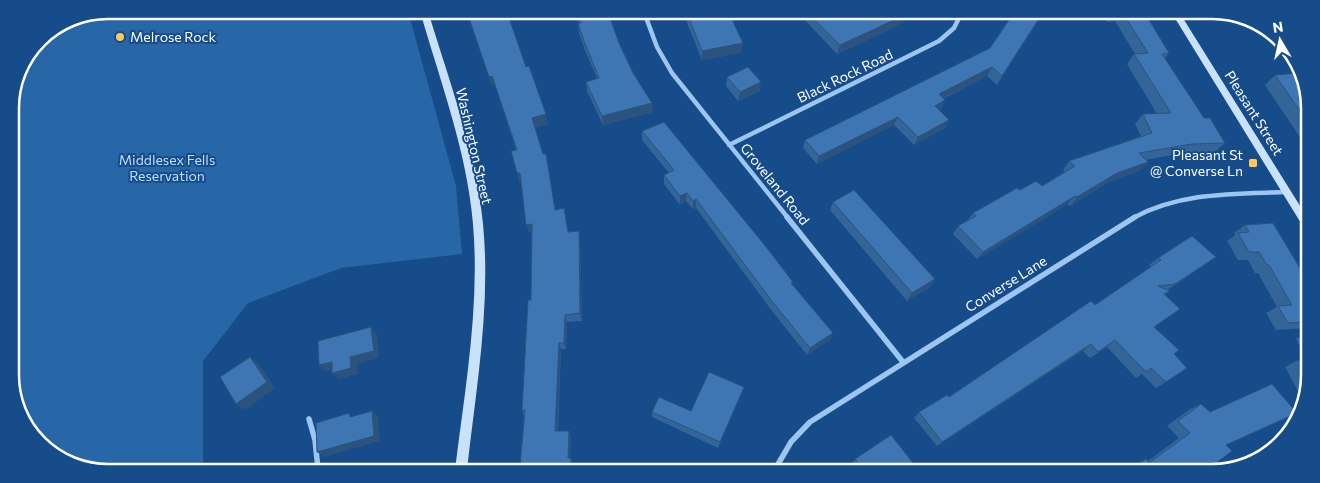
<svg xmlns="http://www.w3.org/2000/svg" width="1320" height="483" font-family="Commissioner,sans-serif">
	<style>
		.green { fill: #2766a7 }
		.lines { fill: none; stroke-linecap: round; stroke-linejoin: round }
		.street-far1 { stroke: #9cc5ef; stroke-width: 4.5 }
		.street { stroke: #9cc5ef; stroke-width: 5.5 }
		.secondary { fill: #cae1fa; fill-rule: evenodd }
		.wall { fill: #346599 }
		.shaded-wall { fill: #2b537d }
		.building { fill: #3d76b2; stroke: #2b537d }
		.poi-dot { fill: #ffc95a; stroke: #154c89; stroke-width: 2 }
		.labels { text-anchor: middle; stroke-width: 4; stroke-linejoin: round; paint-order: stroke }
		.poi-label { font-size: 14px; fill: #fff; stroke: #154c89; text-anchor: start }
		.street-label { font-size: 14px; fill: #fff; stroke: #154c89 }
		.park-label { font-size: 14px; fill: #c2defb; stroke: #154c89 }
		.rim { fill: none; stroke: #fff; stroke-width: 2.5 }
	</style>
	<rect width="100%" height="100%" fill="#154c89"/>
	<!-- green -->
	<path class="green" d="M108 10 408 11 456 186 462 254 341 268 248 303 203 361V468H77L34 440 12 394 10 101 20 64 43 34 71 17Z"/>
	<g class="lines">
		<!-- street-far1 -->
		<path class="street-far1" d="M644 12 657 47 672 73 788 218
			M729 145 939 41 954 28 961 14
			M1133 218C1180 192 1234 194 1286 192"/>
		<!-- street -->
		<path class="street" d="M787 217 903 362
			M309 419 315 440 318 469
			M774 471 791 442 810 422 1135 217"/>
		<!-- secondary -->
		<path class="secondary" d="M420 11H428C449 81 476 151 483 224 491 306 476 389 467 470H455C465 389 480 306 473 224 467 151 440 81 420 11Z
			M1173 15H1181L1307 217V229L1304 228Z"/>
	</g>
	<!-- wall -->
	<path class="wall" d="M467 12H507L526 67 548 124 535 127 543 154 548 163 555 210 568 232 579 231 580 240 582 321 567 322 566 349H561L558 431 571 436 570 458 573 463V470H523L520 466 524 416 522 410 531 300 532 232 529 233 521 182H519L516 150 495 85 492 86Z
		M576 12H608L619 43 653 112 603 125 587 91 586 82 597 78 585 50 579 33 578 23H579Z
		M683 13H729L741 53 702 60Z
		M804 13 913 14 911 17 889 30 837 54 803 18Z
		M1009 14H1042L997 85 987 76 943 99 945 100 941 109 939 110 949 120 945 128 914 145 894 125 817 164 803 148 805 140 990 48 1010 19Z
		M1104 14 1146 15 1169 53 1165 58 1204 118 1225 143 1215 152 1183 153 1145 160 1148 162 1139 171 1109 182 1070 206 1068 204 977 259 953 234 958 226 968 220 973 213 1020 190 1042 186 1065 172 1063 170 1069 161 1141 136 1135 124 1143 114H1157L1127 64 1134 54H1135L1115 21 1107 22Z
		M1275 75 1309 95 1308 149 1265 85Z
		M727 77 760 91 738 101 726 86Z
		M642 131 793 282 792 284 833 333 830 340 807 355 769 307 696 208 693 209 686 201 680 205 664 184V175L669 173 642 140Z
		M833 202 935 279 930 287 907 301 830 210Z
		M1245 225 1307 280 1306 328 1276 330 1266 313 1277 307 1258 273H1255L1248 260H1238L1227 241 1235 235 1234 233Z
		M1158 258 1206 264 1168 290 1170 291 1165 295 1154 327 1174 354 1166 382 1156 388 1142 374 1136 378 1107 347 1090 358 1083 351 937 446 914 418 919 412 949 397 1095 305 1151 267 1149 265Z
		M1306 333V358L1296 339Z
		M1298 360H1306L1305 404 1285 367Z
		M744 387 742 393 718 448 652 417V412L691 411Z
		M1201 404 1226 445 1203 473 1123 472 1136 464 1146 459 1148 461 1179 438 1167 426 1190 409Z
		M855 459 913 471H856L851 464Z"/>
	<!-- shaded-wall -->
	<path class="shaded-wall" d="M905 14H913L911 17 889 30 837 54 840 45Z
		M1042 14 1039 20 997 85 1002 76Z
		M743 43 741 53 702 60V51Z
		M992 67 987 76 934 103 939 94Z
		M492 76 495 85 492 86 489 77Z
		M761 82 760 91 738 101 740 92Z
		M945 100 941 109 931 115 935 106Z
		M652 103 653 112 603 125 602 116Z
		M546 114 548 124 534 127 532 118Z
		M898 117 894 125 817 164 819 156Z
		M949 120 945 128 914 145 918 137Z
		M1148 162 1139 171 1109 182 1070 206 1077 197 1117 173Z
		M517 173H520L522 181 519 182Z
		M687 193 686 201 680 205V196Z
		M1075 196 1068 204 977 259 983 252Z
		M696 199V208L693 209V201Z
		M532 224 535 232 529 233 526 225Z
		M579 231 580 240 582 321 580 313Z
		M1216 257 1206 264 1166 291 1175 284Z
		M935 279 930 287 907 301 912 293Z
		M565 315 567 322 566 349 564 343Z
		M371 327 377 334 379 358 357 364 358 374 339 379 332 373 350 357Z
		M833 333 830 340 807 355 810 348Z
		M559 343 561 349 557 437 555 431Z
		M1091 344 1083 351 937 446 942 442Z
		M250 357 258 363 275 388 245 410 236 404Z
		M332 362 338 368 326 372 319 365Z
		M744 387 742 393 718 448 720 442Z
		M372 411 378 417 380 441 325 457 317 452Z
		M569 431 571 436 570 463 568 458Z
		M571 458 573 463V470H571Z"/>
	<!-- building -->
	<path class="building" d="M467 12H507L526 67 529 66 546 114 532 118 543 154H546L555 210 564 208 568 232 579 231 580 313 565 315 564 343H559L555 431H569L568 458H571V470H528V465L520 466 525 410H522L528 300H531L532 224 526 225 520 173H517L511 151 517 150 492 76 489 77Z
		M578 12H608L619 43 633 73 652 103 602 116 586 82 599 78 584 41 578 23H581Z
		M687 13H729L743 43 702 51Z
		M808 13 905 14 892 21 840 45Z
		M1013 14H1042L1002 76 992 67 939 94 945 100 935 106 949 120 918 137 898 117 819 156 805 140 990 48Z
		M1124 15H1146L1169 53 1162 54 1204 118H1210L1225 143 1192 144 1139 153 1148 162 1117 173 1077 197 1075 196 983 252 958 226 976 216 973 213 1017 188 1020 190 1036 181 1042 186 1075 166 1069 161 1152 133 1143 114 1171 113 1134 54 1148 53Z
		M748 67 761 82 740 92 727 77Z
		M1299 73 1309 95V124L1275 75Z
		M664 122 767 248 793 282 791 283 833 333 810 348 771 300 696 199 693 201 687 193 680 196 664 175 674 170 642 131Z
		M854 190 935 279 912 293 833 202Z
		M1273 223 1307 280 1306 322 1288 323 1278 306 1292 305 1269 265H1267L1259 252H1249L1238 233 1249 232 1245 225Z
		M1192 236 1216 257 1175 284 1158 286 1170 291 1164 294 1180 309 1154 327 1179 350 1174 354 1187 368 1166 382 1151 368 1146 372 1115 340 1098 352 1091 344 942 442 919 412 947 395 949 397 1091 301 1095 305 1161 260 1158 258Z
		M371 327 374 351 350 357 351 368 332 373V362L319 365 318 341Z
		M250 357 267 382 236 404 220 377Z
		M1298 360H1306L1305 374Z
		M709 372 744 387 720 442 652 412 659 397 691 411Z
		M1272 384 1297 413 1226 445 1232 451 1203 473 1127 472 1146 459 1149 463 1190 433 1178 421 1201 404 1210 412Z
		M372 411 374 436 317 452 316 423 349 413 350 417Z
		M891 435 917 468 912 471H864L855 459Z"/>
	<!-- markers -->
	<g class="poi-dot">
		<circle cx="120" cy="37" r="5"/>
		<rect x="1248" y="158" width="10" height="10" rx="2.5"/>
	</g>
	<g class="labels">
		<!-- poi labels -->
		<g class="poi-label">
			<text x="130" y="42">Melrose Rock</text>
			<text x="1243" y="160" text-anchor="end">Pleasant St<tspan x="1243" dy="16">@ Converse Ln</tspan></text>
		</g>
		<!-- street labels -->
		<g class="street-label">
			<text transform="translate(845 76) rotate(-26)" y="5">Black Rock Road</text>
			<text transform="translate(1254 113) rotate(58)" y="5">Pleasant Street</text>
			<text transform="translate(474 146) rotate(77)" y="5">Washington Street</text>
			<text transform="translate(775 184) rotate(51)" y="5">Groveland Road</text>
			<text transform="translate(1006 284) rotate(-32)" y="5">Converse Lane</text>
		</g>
		<!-- park labels -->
		<g class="park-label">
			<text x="167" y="165">Middlesex Fells<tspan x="167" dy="16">Reservation</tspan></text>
		</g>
	</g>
	<!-- crop -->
	<path d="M0 0H1320V483H0ZM108 19H1212A89 89 0 0 1 1301 108V375A89 89 0 0 1 1212 464H108A89 89 0 0 1 19 375V108A89 89 0 0 1 108 19Z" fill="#154c89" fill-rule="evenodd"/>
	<path class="rim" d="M108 19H1212A89 89 0 0 1 1301 108V375A89 89 0 0 1 1212 464H108A89 89 0 0 1 19 375V108A89 89 0 0 1 108 19Z"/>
	<!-- north arrow -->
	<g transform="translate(1280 40) rotate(351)" stroke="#154c89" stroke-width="4" paint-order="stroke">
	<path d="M0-4L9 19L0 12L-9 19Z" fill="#ffffff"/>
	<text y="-8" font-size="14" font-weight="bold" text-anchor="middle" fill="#ffffff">N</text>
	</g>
</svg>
